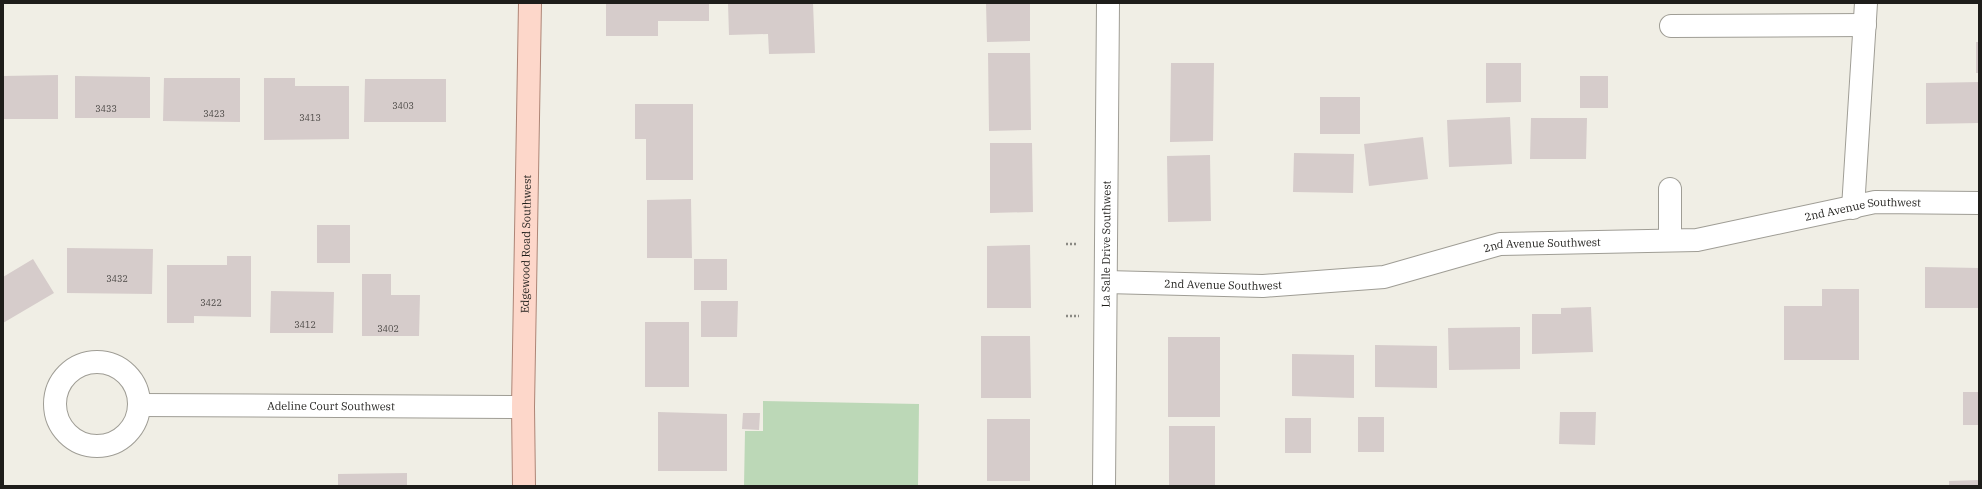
<svg xmlns="http://www.w3.org/2000/svg" width="1982" height="489" font-family="'IBM Plex Serif',serif">
	<style>
		.green { fill: #bcd8b7 }
		.building { fill: #d6cccb }
		.lines { fill: none; stroke-linecap: round; stroke-linejoin: round }
		.minor-casing { stroke: #9f9d95; stroke-width: 24 }
		.major-casing { stroke: #ae8576; stroke-width: 24 }
		.path { stroke: #8a8983; stroke-width: 2.5; stroke-dasharray: 2 2; stroke-linecap: butt }
		.minor { stroke: #fff; stroke-width: 22 }
		.major { stroke: #fdd7ca; stroke-width: 22 }
		.labels { text-anchor: middle; stroke-width: 3; stroke-linejoin: round; paint-order: stroke }
		.number-label { font-size: 9px; fill: #4c4946 }
		.street-label { font-size: 11px; fill: #1e1d1a; stroke: #fff }
	</style>
	<rect width="100%" height="100%" fill="#f0eee5"/>
	<!-- green -->
	<path class="green" d="M763 401 919 404 918 486H744L745 431H763Z"/>
	<!-- building -->
	<path class="building" d="M606 3H709V21H658V36H606Z
		M728 3H813L815 53 769 54 768 34 729 35Z
		M986 3H1030V41L987 42Z
		M1976 42H1979V73H1976Z
		M988 53H1030L1031 130 989 131Z
		M1171 63H1214L1213 141 1170 142Z
		M1486 63H1521V102L1486 103Z
		M58 75V119H3V76Z
		M75 76 150 77V118H75Z
		M1580 76H1608V108H1580Z
		M164 78H240V122L163 121Z
		M264 78H295V86H349V139L264 140Z
		M365 79H446V122H364Z
		M1979 82V123L1926 124V83Z
		M1320 97H1360V134H1320Z
		M635 104H693V180H646V139H635Z
		M1510 117 1512 164 1449 167 1447 120Z
		M1531 118H1587L1586 159H1530Z
		M1423 137 1428 179 1369 186 1364 144Z
		M990 143H1032L1033 212 990 213Z
		M1294 153 1354 154 1353 193 1293 192Z
		M1210 155 1211 221 1168 222 1167 156Z
		M691 199 692 258H647V200Z
		M317 225H350V263H317Z
		M1030 245 1031 308H987V246Z
		M67 248 153 249 152 294 67 293Z
		M227 256H251V317L194 316V323H167V265H227Z
		M33 259 54 293 3 323V277Z
		M694 259H727V290H694Z
		M1925 267 1979 268V308H1925Z
		M362 274H391V295H420L419 336H362Z
		M1822 289H1859V360H1784V306H1822Z
		M271 291 334 292 333 333H270Z
		M701 301H738L737 337H701Z
		M1591 307 1593 352 1532 354V314H1561V308Z
		M645 322H689V387H645Z
		M1520 327V369L1449 370 1448 328Z
		M981 336H1030L1031 398H981Z
		M1168 337H1220V417H1168Z
		M1375 345 1437 346V388L1375 387Z
		M1292 354 1354 355V398L1292 396Z
		M1963 392H1979V425H1963Z
		M658 412 727 414V471H658Z
		M1560 412H1596L1595 445 1559 444Z
		M743 413H760L759 430 742 429Z
		M1358 417H1384V452H1358Z
		M1285 418H1311V453H1285Z
		M987 419H1030V481H987Z
		M1169 426H1215V486H1169Z
		M407 473V486H338V474Z
		M1979 480V486H1949V481Z"/>
	<g class="lines">
		<defs>
			<g id="minor">
				<path d="M1671 26 1865 25"/>
				<path d="M1853 208 1866 3"/>
				<path d="M1670 240V189"/>
				<path id="s1" d="M1106 282 1263 286 1384 277 1500 244 1697 240 1875 202 1979 203"/>
				<circle cx="97" cy="404" r="42"/>
				<path id="s2" d="M140 405 523 407"/>
				<path id="s3" d="M1104 486 1108 3"/>
			</g>
			<g id="major">
				<path id="s4" d="M524 486 523 407 530 3"/>
			</g>
		</defs>
		<!-- minor casing -->
		<use href="#minor" class="minor-casing"/>
		<!-- major casing -->
		<use href="#major" class="major-casing"/>
		<!-- path -->
		<path class="path" d="M1066 244H1078
			M1066 316H1079"/>
		<!-- minor -->
		<use href="#minor" class="minor"/>
		<!-- major -->
		<use href="#major" class="major"/>
	</g>
	<g class="labels">
		<!-- number labels -->
		<g class="number-label">
			<text x="403" y="109">3403</text>
			<text x="106" y="112">3433</text>
			<text x="214" y="117">3423</text>
			<text x="310" y="121">3413</text>
			<text x="117" y="282">3432</text>
			<text x="211" y="306">3422</text>
			<text x="305" y="328">3412</text>
			<text x="388" y="332">3402</text>
		</g>
		<!-- street labels -->
		<g class="street-label">
			<text dy="4" stroke="none"><textPath href="#s1" startOffset="765">2nd Avenue Southwest</textPath></text>
			<text dy="4" stroke="none"><textPath href="#s4" startOffset="242">Edgewood Road Southwest</textPath></text>
			<text dy="4" stroke="none"><textPath href="#s3" startOffset="242">La Salle Drive Southwest</textPath></text>
			<text dy="4" stroke="none"><textPath href="#s1" startOffset="441">2nd Avenue Southwest</textPath></text>
			<text dy="4" stroke="none"><textPath href="#s1" startOffset="117">2nd Avenue Southwest</textPath></text>
			<text dy="4" stroke="none"><textPath href="#s2" startOffset="191">Adeline Court Southwest</textPath></text>
		</g>
	</g>
	<!-- border -->
	<rect width="1982" height="489" fill="none" stroke="#1e1d1a" stroke-width="8"/>
</svg>
